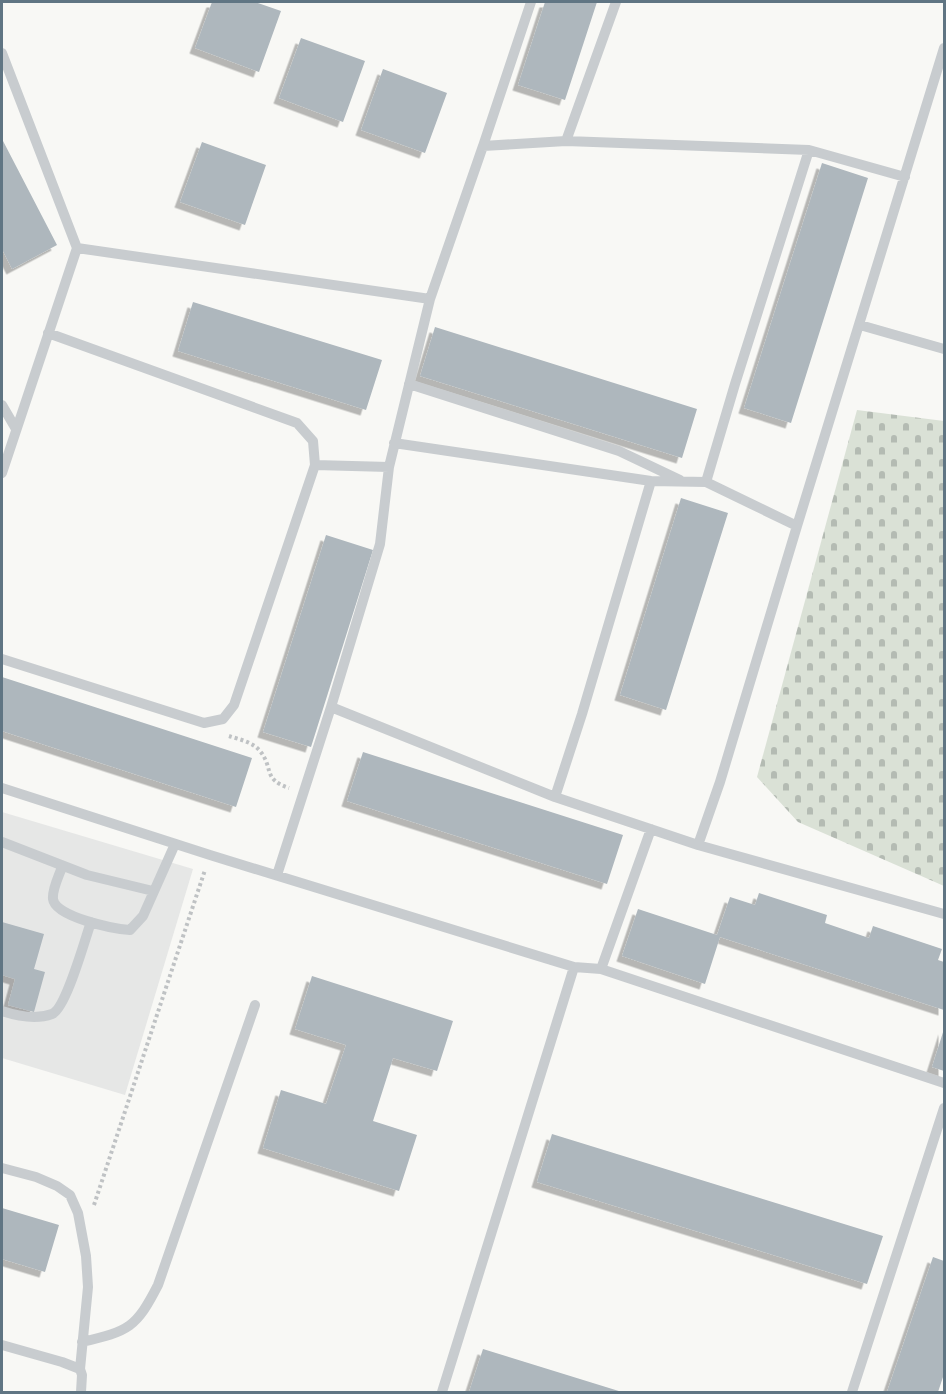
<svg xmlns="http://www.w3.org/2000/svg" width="946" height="1394" font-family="Montserrat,sans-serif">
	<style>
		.built { fill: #e6e7e6 }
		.cemetery { fill: url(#cemetery-stones) }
		.building { fill: #aeb7bd; filter: url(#shadow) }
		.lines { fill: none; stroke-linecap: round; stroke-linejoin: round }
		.path { stroke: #bfc2c4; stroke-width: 4; stroke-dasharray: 3 3; stroke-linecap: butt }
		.lane { stroke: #c8cccf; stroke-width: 10 }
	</style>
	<defs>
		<pattern id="cemetery-stones" width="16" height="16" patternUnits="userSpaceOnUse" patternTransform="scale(1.5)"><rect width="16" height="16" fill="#dae1d6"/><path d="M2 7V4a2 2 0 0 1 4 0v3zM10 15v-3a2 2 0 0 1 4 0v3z" fill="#b4bbb3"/></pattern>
		<filter id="shadow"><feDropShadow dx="-5.5" dy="5.5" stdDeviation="0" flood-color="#0004"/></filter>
	</defs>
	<rect width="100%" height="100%" fill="#f8f8f5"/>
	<!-- built -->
	<path class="built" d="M2 812 193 869 125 1095 2 1058Z"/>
	<!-- cemetery -->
	<path class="cemetery" d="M857 410 944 421V886L798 822 757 777Z"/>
	<!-- building -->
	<path class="building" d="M212 2H255L281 11 259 72 195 48Z
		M545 2H597L565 100 518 85Z
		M301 38 365 61 343 122 279 98Z
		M383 69 447 93 425 153 361 130Z
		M2 139 57 245 12 269 2 249Z
		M202 142 266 165 245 225 180 202Z
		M822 163 868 178 791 423 744 408Z
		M193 302 382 360 366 410 178 351Z
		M435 327 697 409 682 458 420 376Z
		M681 498 728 513 666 710 620 695Z
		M326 535 373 550 311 747 263 732Z
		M2 677 252 758 236 807 2 731Z
		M363 752 623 835 607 884 347 801Z
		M759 893 827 915 825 923 869 938 873 926 942 949 938 960 944 962V1010L720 937 705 984 622 956 638 909 717 935 730 897 755 905Z
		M2 922 44 934 34 969 45 972 34 1012 8 1005 15 979 2 975Z
		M312 976 453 1021 437 1071 393 1058 373 1121 417 1135 399 1191 263 1148 281 1090 326 1104 346 1045 295 1029Z
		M944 1029V1071L932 1067Z
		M552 1134 883 1236 867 1284 537 1182Z
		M2 1208 59 1225 45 1272 2 1259Z
		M933 1257 944 1261V1374L938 1392H887Z
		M483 1349 622 1392H469Z"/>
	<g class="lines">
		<!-- path -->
		<path class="path" d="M229 736C238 739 253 742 260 751 274 768 262 779 289 788
			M94 1205 205 870"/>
		<!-- lane -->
		<path class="lane" d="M2 53 77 248 2 473
			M566 141 809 150 905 177
			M483 146 531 2
			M77 248 430 299
			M860 325 944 349
			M409 384 619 451 680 480
			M2 405 16 429
			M394 443 651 481 706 482 797 526
			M315 465 389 467
			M706 482 735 384 809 150
			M2 659 204 723 223 719 234 705 315 465 313 441 297 423 48 333
			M331 707 555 797 582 714 651 481
			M2 788 210 855 574 967 601 969 944 1083
			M555 797 698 845 944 914
			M2 842 87 875 153 891
			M698 845 720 782 797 526 944 48
			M62 867C59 876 52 889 53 899 55 917 114 929 130 930L143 916 175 844
			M277 875 331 707 380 544 389 467 430 299 483 146 566 141 616 2
			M601 969 651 829
			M2 1011C17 1016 36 1020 52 1014 66 1009 85 939 91 922
			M2 1168 36 1177 57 1186 70 1195 78 1213 86 1256 88 1287 80 1369
			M82 1342C129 1331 136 1328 158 1285L255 1005
			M2 1345 62 1362 80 1369 82 1375 81 1392
			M442 1392 574 967
			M852 1392 944 1108"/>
	</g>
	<!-- border -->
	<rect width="946" height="1394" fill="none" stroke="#607583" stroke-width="6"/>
</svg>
